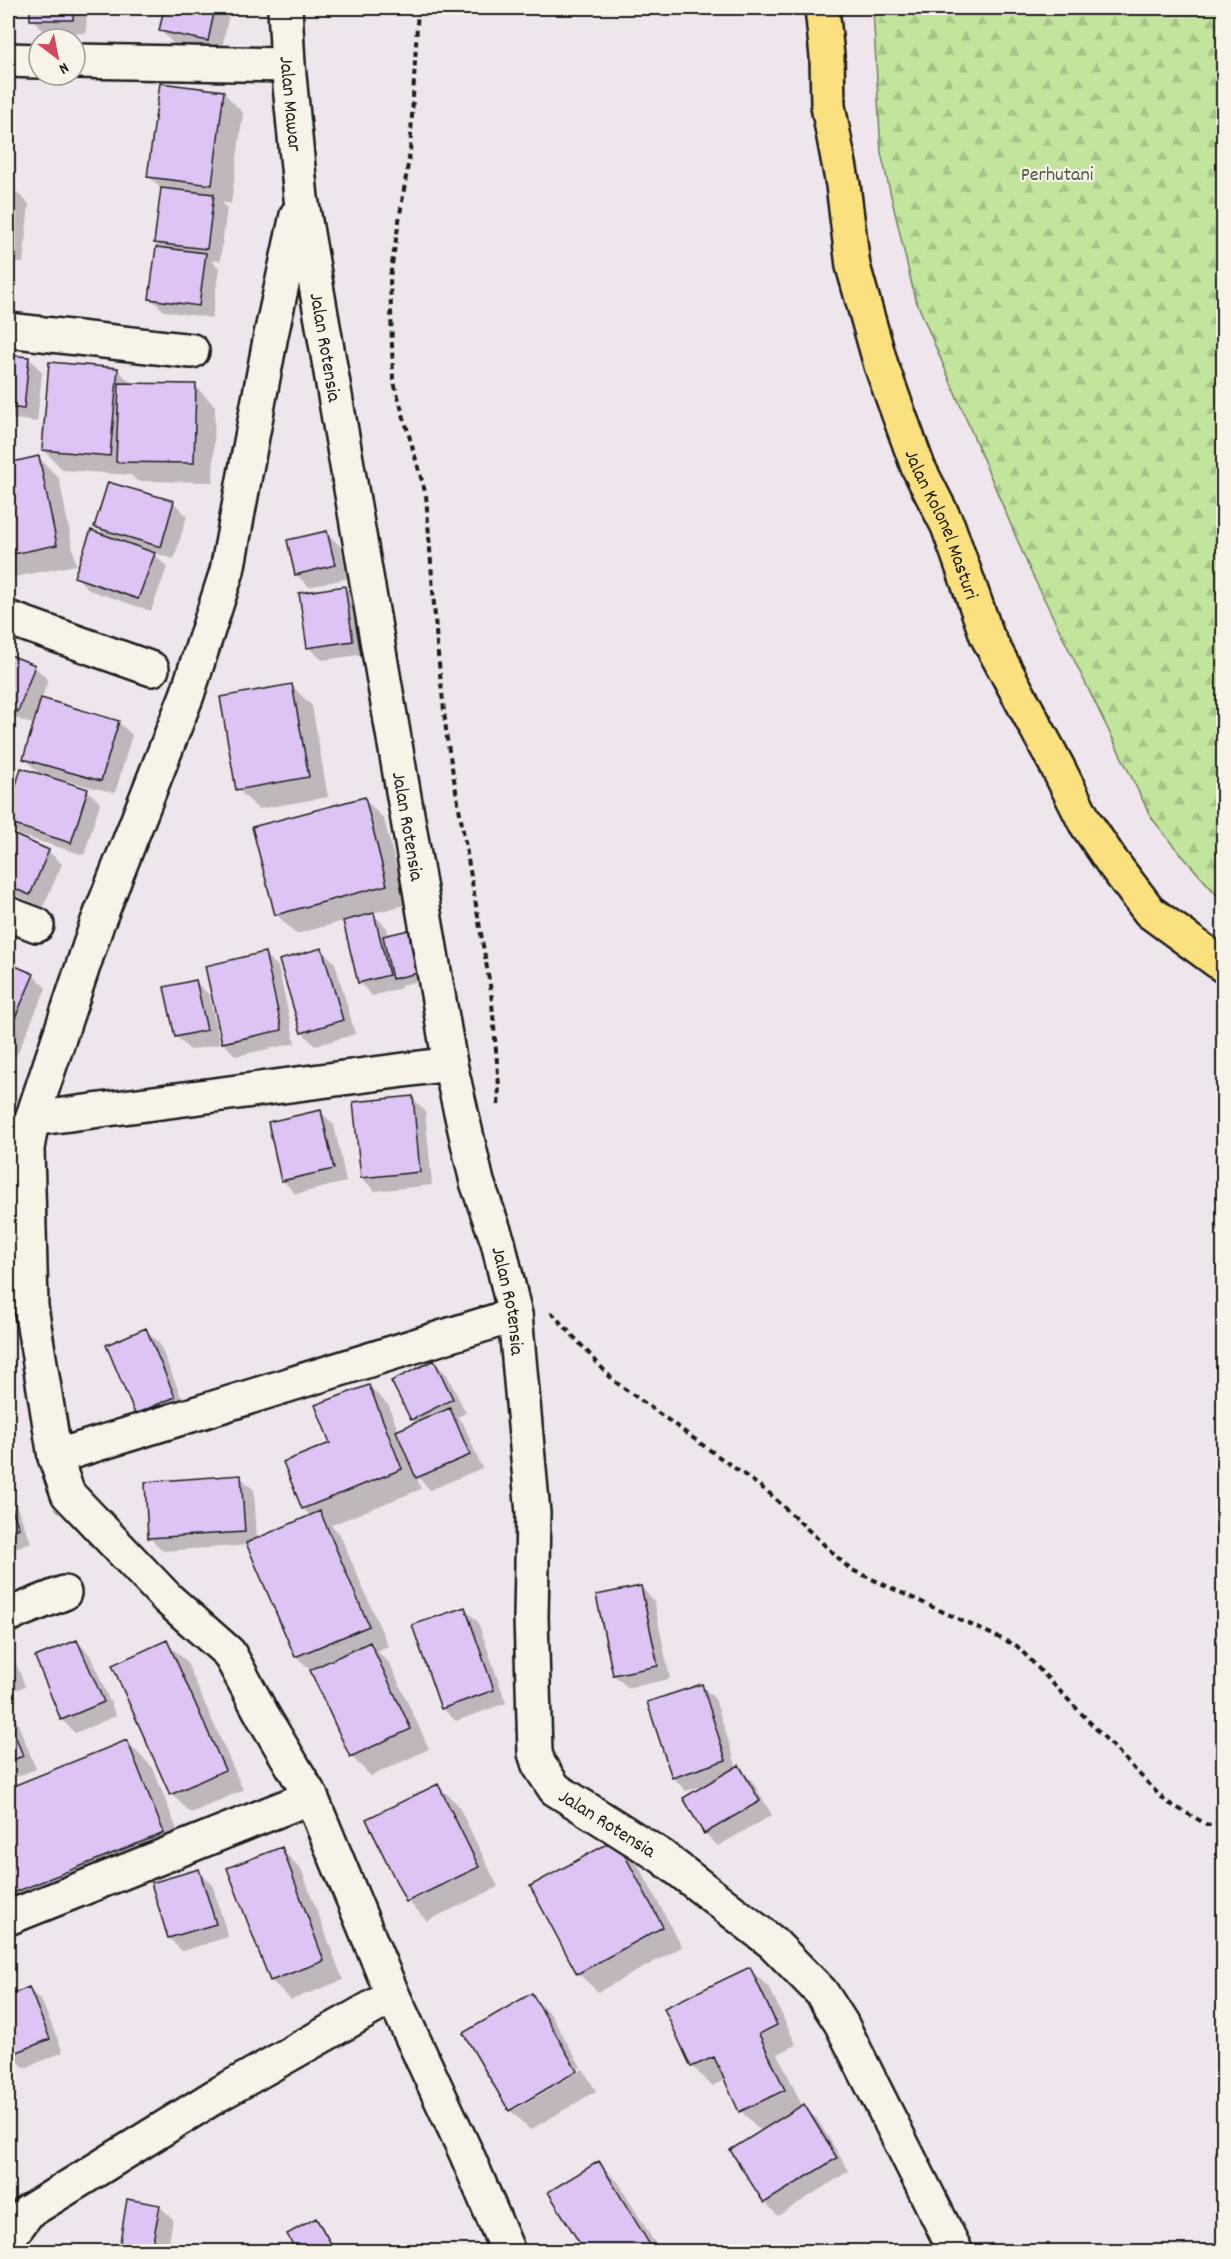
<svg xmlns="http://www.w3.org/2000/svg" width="1231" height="2259" font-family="Dekko,sans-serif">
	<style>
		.forest { fill: url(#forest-firs); stroke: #70805c; stroke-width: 1.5 }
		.shadow { fill: #0003 }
		.building { fill: #ddc4f4; stroke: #1c1c1c; stroke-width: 1.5 }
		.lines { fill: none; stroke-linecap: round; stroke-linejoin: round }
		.minor-casing { stroke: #1c1c1c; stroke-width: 38 }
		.primary-casing { stroke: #1c1c1c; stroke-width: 38 }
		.path { stroke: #1c1c1c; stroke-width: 4; stroke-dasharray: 6 4.5; stroke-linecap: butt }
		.minor { stroke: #f7f3e8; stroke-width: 33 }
		.primary { stroke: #fbe080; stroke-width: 33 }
		.labels { text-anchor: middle; stroke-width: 4.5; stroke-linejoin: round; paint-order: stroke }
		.street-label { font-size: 20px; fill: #1c1c1c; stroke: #f7f3e8 }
		.park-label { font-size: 20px; fill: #4e5843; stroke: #f7f3e8 }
	</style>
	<defs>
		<pattern id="forest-firs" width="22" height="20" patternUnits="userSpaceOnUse" patternTransform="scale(1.5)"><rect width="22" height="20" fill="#c3e49d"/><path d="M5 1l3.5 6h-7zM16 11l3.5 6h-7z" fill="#a7c387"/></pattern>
	</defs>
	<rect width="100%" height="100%" fill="#efe5ec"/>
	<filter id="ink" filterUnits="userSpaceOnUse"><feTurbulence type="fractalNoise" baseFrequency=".0167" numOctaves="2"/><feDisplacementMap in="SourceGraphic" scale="12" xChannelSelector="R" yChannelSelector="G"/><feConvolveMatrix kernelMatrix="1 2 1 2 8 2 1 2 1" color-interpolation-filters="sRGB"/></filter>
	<g filter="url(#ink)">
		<!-- forest -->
		<path class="forest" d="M873 8H1223V902L1172 844 1151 817 1030 570 915 298 881 153Z"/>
		<!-- shadow -->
		<path class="shadow" d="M32 8H87L86 33 45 32 32 19Z
			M165 8H230L221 53 174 44 161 31Z
			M224 93 243 113 231 204 221 202 227 208 220 261 211 260 219 268 212 318 164 311 151 298 163 249 156 242 162 190 149 176Z
			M8 184 29 204 23 263 8 262Z
			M8 356 29 358 42 372 37 422 8 418Z
			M117 369 132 384 195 386 215 406 213 482 137 481 131 475 63 470 44 450Z
			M39 458 59 478 76 565 8 578V464Z
			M109 484 174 503 187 516 174 559 152 552 167 567 151 611 89 590 76 576 108 538 96 526Z
			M326 532 340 546 348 578 309 587 296 574Z
			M344 587 358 601 366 654 322 660 308 647Z
			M8 656 35 667 48 680 41 700 118 722 132 735 115 793 40 774 25 759 38 715 35 714 32 724 8 715Z
			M292 686 312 706 328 797 258 809 238 789Z
			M22 770 87 790 100 803 84 855 19 835 8 823Z
			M364 799 384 819 406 905 372 913 387 928 389 936 408 932 415 938 424 980 401 985V988L372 996 359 982 344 921 296 934 276 914Z
			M8 834 48 851 62 864 43 907 8 892Z
			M322 950 335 963 355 1034 315 1046 302 1032Z
			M265 954 278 967 295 1043 236 1056 223 1043Z
			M8 964 33 975 46 988 16 1057 8 1053Z
			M196 982 209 995 220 1044 190 1050 177 1037 166 988Z
			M412 1098 425 1111 432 1185 375 1191 362 1178Z
			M321 1112 334 1125 346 1182 296 1194 282 1180Z
			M145 1330 159 1343 187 1411 150 1426 137 1413Z
			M434 1362 447 1375 466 1413 457 1417 463 1423 482 1468 430 1490 416 1475 421 1489 331 1525 339 1533 388 1646 377 1651 390 1664 429 1749 371 1776 351 1756 313 1673 297 1657 249 1545 163 1551 150 1538 240 1477 254 1490 257 1540 311 1517 303 1508 332 1444 369 1386 389 1406 398 1431 417 1424 412 1419Z
			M8 1485 31 1542 8 1551Z
			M641 1587 654 1601 670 1679 628 1688 614 1675Z
			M465 1609 478 1622 506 1703 456 1721 442 1708Z
			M77 1641 90 1655 116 1716 75 1733 62 1720Z
			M166 1642 186 1661 243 1790 191 1813 171 1794Z
			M8 1647 11 1651 25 1686 8 1693Z
			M702 1686 715 1699 737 1768 739 1767 752 1781 772 1815 718 1846 705 1833 708 1784 686 1791 673 1777Z
			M8 1699 36 1769 8 1780Z
			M127 1742 153 1768 188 1858 8 1907V1790Z
			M438 1785 458 1805 498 1887 427 1921 408 1901 368 1819Z
			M616 1841 636 1861 682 1947 598 1992 578 1973Z
			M281 1849 301 1869 343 1980 291 2000 271 1980Z
			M198 1871 212 1884 228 1937 182 1951 169 1938Z
			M750 1969 770 1989 796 2045 778 2054 802 2106 817 2119 849 2171 778 2216 765 2202 732 2150 762 2132 741 2111 726 2079 712 2086 692 2066Z
			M29 1989 42 2002 63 2052 25 2068 11 2055 8 2045V1998Z
			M531 1995 551 2015 581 2067 514 2106V2110L583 2069 596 2091 530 2130 510 2110Z
			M599 2163 618 2182 660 2252H656L614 2183H611L652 2252H587Z
			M159 2206 173 2219 167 2252H125L120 2247Z
			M316 2220 322 2226 336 2252H299Z"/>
		<!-- building -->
		<path class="building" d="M30 8H74L73 20H30Z
			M164 8H215L208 41 159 31Z
			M160 83 224 91 212 185 147 177Z
			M161 188 214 194 207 249 154 243Z
			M156 247 206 253 199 306 149 299Z
			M8 355 29 357 24 409 8 407Z
			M49 362 118 368 110 456 42 450Z
			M119 383 196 384 194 463 116 462Z
			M39 456 57 545 8 555V463Z
			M108 482 174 501 161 547 94 527Z
			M91 530 155 553 138 599 74 577Z
			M327 531 335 565 295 575 287 540Z
			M345 586 353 641 307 648 299 593Z
			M8 654 35 665 18 712 8 708Z
			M292 684 309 777 236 790 220 697Z
			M41 698 119 721 101 781 23 759Z
			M21 768 88 789 71 843 8 823V812Z
			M365 797 387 885 275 915 252 827Z
			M8 832 49 850 30 895 8 886Z
			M374 913 389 975 358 983 343 921Z
			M409 930 418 973 392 979 383 936Z
			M322 948 343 1020 301 1033 279 960Z
			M265 952 282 1030 222 1043 205 966Z
			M8 963 34 974 8 1034Z
			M196 980 207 1030 175 1037 164 987Z
			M413 1096 420 1172 361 1178 353 1102Z
			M321 1110 334 1169 281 1181 268 1122Z
			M146 1328 175 1397 135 1414 106 1345Z
			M434 1360 453 1399 411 1420 391 1381Z
			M369 1385 402 1469 302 1509 283 1462 330 1443 315 1405Z
			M450 1408 470 1455 416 1478 396 1431Z
			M241 1475 245 1532 148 1538 145 1482Z
			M8 1499 19 1528 8 1533Z
			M320 1511 369 1626 295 1657 246 1543Z
			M641 1586 658 1666 613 1675 596 1595Z
			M465 1607 494 1690 441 1709 412 1625Z
			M77 1640 104 1702 61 1720 35 1657Z
			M167 1640 225 1770 170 1795 112 1665Z
			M370 1642 411 1729 350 1757 310 1670Z
			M702 1684 726 1760 672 1778 647 1702Z
			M8 1716 23 1756 8 1762Z
			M127 1740 164 1833 8 1895V1788Z
			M739 1765 760 1801 704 1834 683 1798Z
			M438 1784 479 1867 406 1902 366 1819Z
			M616 1839 663 1927 577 1974 530 1886Z
			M282 1847 324 1961 270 1981 227 1868Z
			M199 1869 216 1924 168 1938 151 1883Z
			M750 1967 777 2025 759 2034 785 2090 739 2112 714 2057 691 2067 664 2008Z
			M29 1987 50 2039 10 2055 8 2049V1996Z
			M532 1993 577 2071 509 2111 463 2033Z
			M804 2104 837 2158 764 2203 730 2150Z
			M599 2161 652 2248 646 2252H585L548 2192Z
			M127 2199 160 2205 151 2252 119 2248Z
			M316 2218 333 2247 325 2252H297L287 2234Z"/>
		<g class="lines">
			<defs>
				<g id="minor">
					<path id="s1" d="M285 8 288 65 301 198 450 1064 477 1182 498 1242 515 1315 533 1513 531 1617 535 1753 539 1765 555 1789 661 1856 773 1943 821 1992 841 2023 956 2252"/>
					<path d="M8 60 39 61"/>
					<path d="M75 61 288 65"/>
					<path d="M297 215 271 335 227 571 187 695 97 924 32 1119 27 1149 31 1307 55 1457 68 1494 168 1599 229 1653 263 1716 311 1797 393 1996 467 2155 508 2252"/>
					<path d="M8 330 192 351"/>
					<path d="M8 618 152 669"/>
					<path d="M8 914 37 925"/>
					<path d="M32 1119 450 1064"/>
					<path d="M55 1457 515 1315"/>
					<path d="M8 1615 64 1593"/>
					<path d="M8 1918 311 1797"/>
					<path d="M8 2239 28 2212 219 2094 393 1996"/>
				</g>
				<g id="primary">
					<path id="s2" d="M822 8 827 56 828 106 843 185 853 266 881 365 918 467 948 526 987 636 1057 766 1085 822 1112 862 1150 912 1224 966"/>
				</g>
			</defs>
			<!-- minor casing -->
			<use href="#minor" class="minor-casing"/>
			<!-- primary casing -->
			<use href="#primary" class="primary-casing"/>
			<!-- path -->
			<path class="path" d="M418 8 410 152 390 277 393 379 426 495 437 645 447 739 491 991 499 1086 498 1108
				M551 1312 614 1381 768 1492 850 1569 1017 1646 1165 1801 1208 1825 1224 1822"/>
			<!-- minor -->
			<use href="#minor" class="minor"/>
			<!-- primary -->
			<use href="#primary" class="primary"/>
		</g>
	</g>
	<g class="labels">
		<!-- street labels -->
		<g class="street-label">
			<text dy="7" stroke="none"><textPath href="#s1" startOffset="96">Jalan Mawar</textPath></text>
			<text dy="7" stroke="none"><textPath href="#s1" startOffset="342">Jalan Rotensia</textPath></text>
			<text dy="7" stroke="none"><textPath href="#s2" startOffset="534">Jalan Kolonel Masturi</textPath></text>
			<text dy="7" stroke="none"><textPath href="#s1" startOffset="828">Jalan Rotensia</textPath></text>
			<text dy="7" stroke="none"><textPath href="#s1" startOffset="1314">Jalan Rotensia</textPath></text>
			<text dy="7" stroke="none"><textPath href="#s1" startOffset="1872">Jalan Rotensia</textPath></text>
		</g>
		<!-- park labels -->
		<g class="park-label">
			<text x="1057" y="180">Perhutani</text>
		</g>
	</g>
	<!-- margin -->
	<rect width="1231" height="2259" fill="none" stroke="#f7f3e8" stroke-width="30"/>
	<rect x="15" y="15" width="1201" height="2229" fill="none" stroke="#1c1c1c" stroke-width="2" filter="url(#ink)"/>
	<!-- north arrow -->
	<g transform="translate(57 57) rotate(148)"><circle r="28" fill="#f7f3e8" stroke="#9f9d96" stroke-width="1.5"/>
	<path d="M0-4.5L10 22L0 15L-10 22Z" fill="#d1495b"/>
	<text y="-9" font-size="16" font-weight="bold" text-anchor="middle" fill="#1c1c1c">N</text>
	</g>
</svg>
